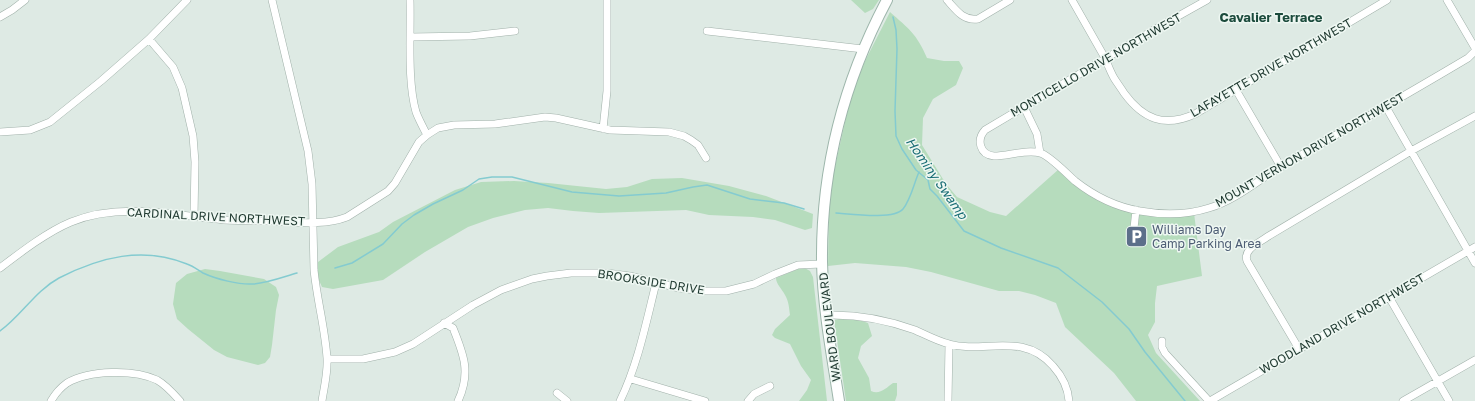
<svg xmlns="http://www.w3.org/2000/svg" width="1475" height="401" font-family="'Golos Text',sans-serif">
	<style>
		.green { fill: #b6dcbd }
		.lines { fill: none; stroke-linecap: round; stroke-linejoin: round }
		.stream { stroke: #84cbd0; stroke-width: 1.5 }
		.street-casing { stroke: #a1b1aa; stroke-width: 8 }
		.secondary-casing { stroke: #9db6ab; stroke-width: 12 }
		.street { stroke: #fff; stroke-width: 7 }
		.secondary { stroke: #fff; stroke-width: 10 }
		.labels { text-anchor: middle; stroke-width: 3; stroke-linejoin: round; paint-order: stroke }
		.street-label { font-size: 12px; fill: #1f3930; stroke: #eef7f2 }
		.service-label { font-size: 12px; fill: #4e5e75; stroke: #eef7f2; text-anchor: start }
		.neighbourhood-label { font-size: 13px; font-weight: bold; fill: #1b4b3c; stroke: #eef7f2 }
		.water-label { font-size: 13px; font-style: italic; fill: #1a6e75; stroke: #eef7f2 }
	</style>
	<rect width="100%" height="100%" fill="#deeae4"/>
	<!-- green -->
	<path class="green" d="M851 0H879L873 9 865 13Z
		M890 12C908 28 917 34 927 58L944 61H959L963 68 956 85 933 99 923 118 922 145 946 184 957 197 990 212 1006 216 1059 169 1122 210 1194 213 1202 276 1157 286 1155 303V322L1148 335 1156 353 1200 401H1136L1114 373 1065 327 1056 303 1035 295 1019 291H999L931 272 906 267 855 263 828 266 829 207 834 171 845 122 852 93 865 61Z
		M682 178 729 186 766 196 813 214 812 228 805 230 775 220 753 217 709 215 686 210 599 213 573 211 548 208 525 210 493 218 468 227 425 252 383 280 333 289 322 287 318 278V262L338 247 379 232 393 222 455 190 481 182 514 181 548 183 606 189 627 187 652 179Z
		M803 267 810 271 813 277 827 401H799L807 390 811 380 801 366 790 344 775 338 772 335 775 329 790 315C789 308 789 302 785 295 782 289 776 284 776 278Z
		M205 269 220 271 264 279 276 287 279 295 276 310 272 345 270 357 265 363 258 365 227 357 214 350 188 329 177 319 173 304 176 283 187 274Z
		M839 319 859 320 868 323 872 336 861 346 858 358 869 378 871 391C880 395 886 388 893 383H897V395L895 401H846L834 320Z"/>
	<g class="lines">
		<!-- stream -->
		<path class="stream" d="M893 17 896 30 897 49 895 111 896 136 902 149 916 170 928 180 930 189 937 196 964 231 1001 248 1058 268 1102 302 1129 329 1145 352 1185 401
			M836 213C851 214 894 220 903 209 911 199 914 183 919 172
			M335 268 352 263 383 244 402 224 414 215 433 204 463 190 479 179 492 177H512L572 192 619 196 666 193 693 187 707 185 750 199 784 203 804 209
			M0 331C22 315 35 291 59 278 100 257 143 246 187 264 193 266 198 270 203 273 216 279 239 285 253 284 268 283 283 277 297 273"/>
		<defs>
			<path id="street" d="M272 0 308 151 312 184 314 270C317 300 325 328 327 358 328 373 324 387 322 401
				M410 0C411 33 407 81 416 112 419 120 423 127 427 135
				M947 0C956 10 963 21 978 19L1010 0
				M1072 0C1083 19 1094 39 1105 58 1108 65 1110 71 1114 78 1117 83 1121 88 1124 93 1143 119 1164 128 1195 114L1387 0
				M1207 0 1157 28 985 130C976 140 980 155 994 156 1008 156 1027 149 1040 153 1049 155 1067 174 1075 181 1094 196 1116 207 1140 211 1162 215 1187 215 1209 208 1236 200 1258 180 1282 166 1344 130 1406 95 1468 58L1475 51
				M1447 0 1475 48
				M0 17 12 10 25 0
				M707 31 863 49
				M411 37 470 36 515 31
				M149 39 173 67 182 88 193 136 195 162 194 216
				M1236 90 1281 167
				M1024 107 1037 134 1040 153
				M1386 107 1475 263
				M603 129 607 91V0
				M0 132 30 130 50 122 101 81 149 39 187 0
				M1134 228 1136 210
				M0 268C21 252 47 232 71 222 119 202 174 215 224 220 240 221 256 221 272 221 297 222 324 226 347 217L388 191 395 183 419 142 427 135 438 128 454 125 495 124 545 117 556 118 610 130 669 132 684 136 691 140 698 145 706 158
				M1389 297 1449 401
				M826 315C858 314 885 319 915 330 926 335 937 341 949 344 984 354 1023 331 1053 366 1062 376 1068 387 1069 401
				M444 323 453 328C464 355 471 373 458 401
				M1162 341V347L1165 353 1209 401
				M1299 349 1247 261C1243 249 1259 243 1267 237L1411 151 1475 116
				M327 359H363L395 352 413 344 473 305 501 290 532 279 547 276 571 273H607L630 276 679 288 703 291H726L754 284 775 274 798 265 822 264
				M631 379 705 401
				M557 393 567 401
				M51 401C55 394 60 388 67 383 89 370 134 369 157 380 166 385 173 393 180 401
				M620 401C638 364 646 323 656 283
				M748 401 754 394 770 386
				M948 401 949 344
				M1210 401 1475 247
				M1403 401 1475 360"/>
			<path id="secondary" d="M839 401C832 355 823 309 822 262 821 170 844 81 887 0"/>
		</defs>
		<!-- street casing -->
		<use href="#street" class="street-casing"/>
		<!-- secondary casing -->
		<use href="#secondary" class="secondary-casing"/>
		<!-- street -->
		<use href="#street" class="street"/>
		<!-- secondary -->
		<use href="#secondary" class="secondary"/>
	</g>
	<!-- icons -->
	<defs>
		<symbol id="parking-square" viewBox="-11 -11 22 22"><rect x="-9" y="-9" width="18" height="18" rx="4" fill="#5c6f8a" stroke="#eef7f2"/><path d="M-3.5-5.5H1a3.5 3.5 0 0 1 0 7H-1V5.5H-3.5ZM-1-3.4V-.6H.8a1.4 1.4 0 0 0 0-2.8Z" fill="#fff"/></symbol>
	</defs>
	<g fill-rule="evenodd">
		<use href="#parking-square" x="1124" y="224" width="25" height="25"/>
	</g>
	<g class="labels">
		<!-- street labels -->
		<g class="street-label">
			<text transform="translate(1096 65) rotate(-30)" y="4">MONTICELLO DRIVE NORTHWEST</text>
			<text transform="translate(1271 68) rotate(-30)" y="4">LAFAYETTE DRIVE NORTHWEST</text>
			<text transform="translate(1310 150) rotate(-30)" y="4">MOUNT VERNON DRIVE NORTHWEST</text>
			<text transform="translate(216 217) rotate(3)" y="4">CARDINAL DRIVE NORTHWEST</text>
			<text transform="translate(651 282) rotate(9)" y="4">BROOKSIDE DRIVE</text>
			<text transform="translate(1342 324) rotate(-30)" y="4">WOODLAND DRIVE NORTHWEST</text>
			<text transform="translate(830 327) rotate(-97)" y="4">WARD BOULEVARD</text>
		</g>
		<!-- service labels -->
		<g class="service-label">
			<text x="1152" y="234">Williams Day<tspan x="1152" dy="14">Camp Parking Area</tspan></text>
		</g>
		<!-- neighbourhood labels -->
		<g class="neighbourhood-label">
			<text x="1271" y="22">Cavalier Terrace</text>
		</g>
		<!-- water labels -->
		<g class="water-label">
			<text transform="translate(937 178) rotate(55)" y="5">Hominy Swamp</text>
		</g>
	</g>
</svg>
